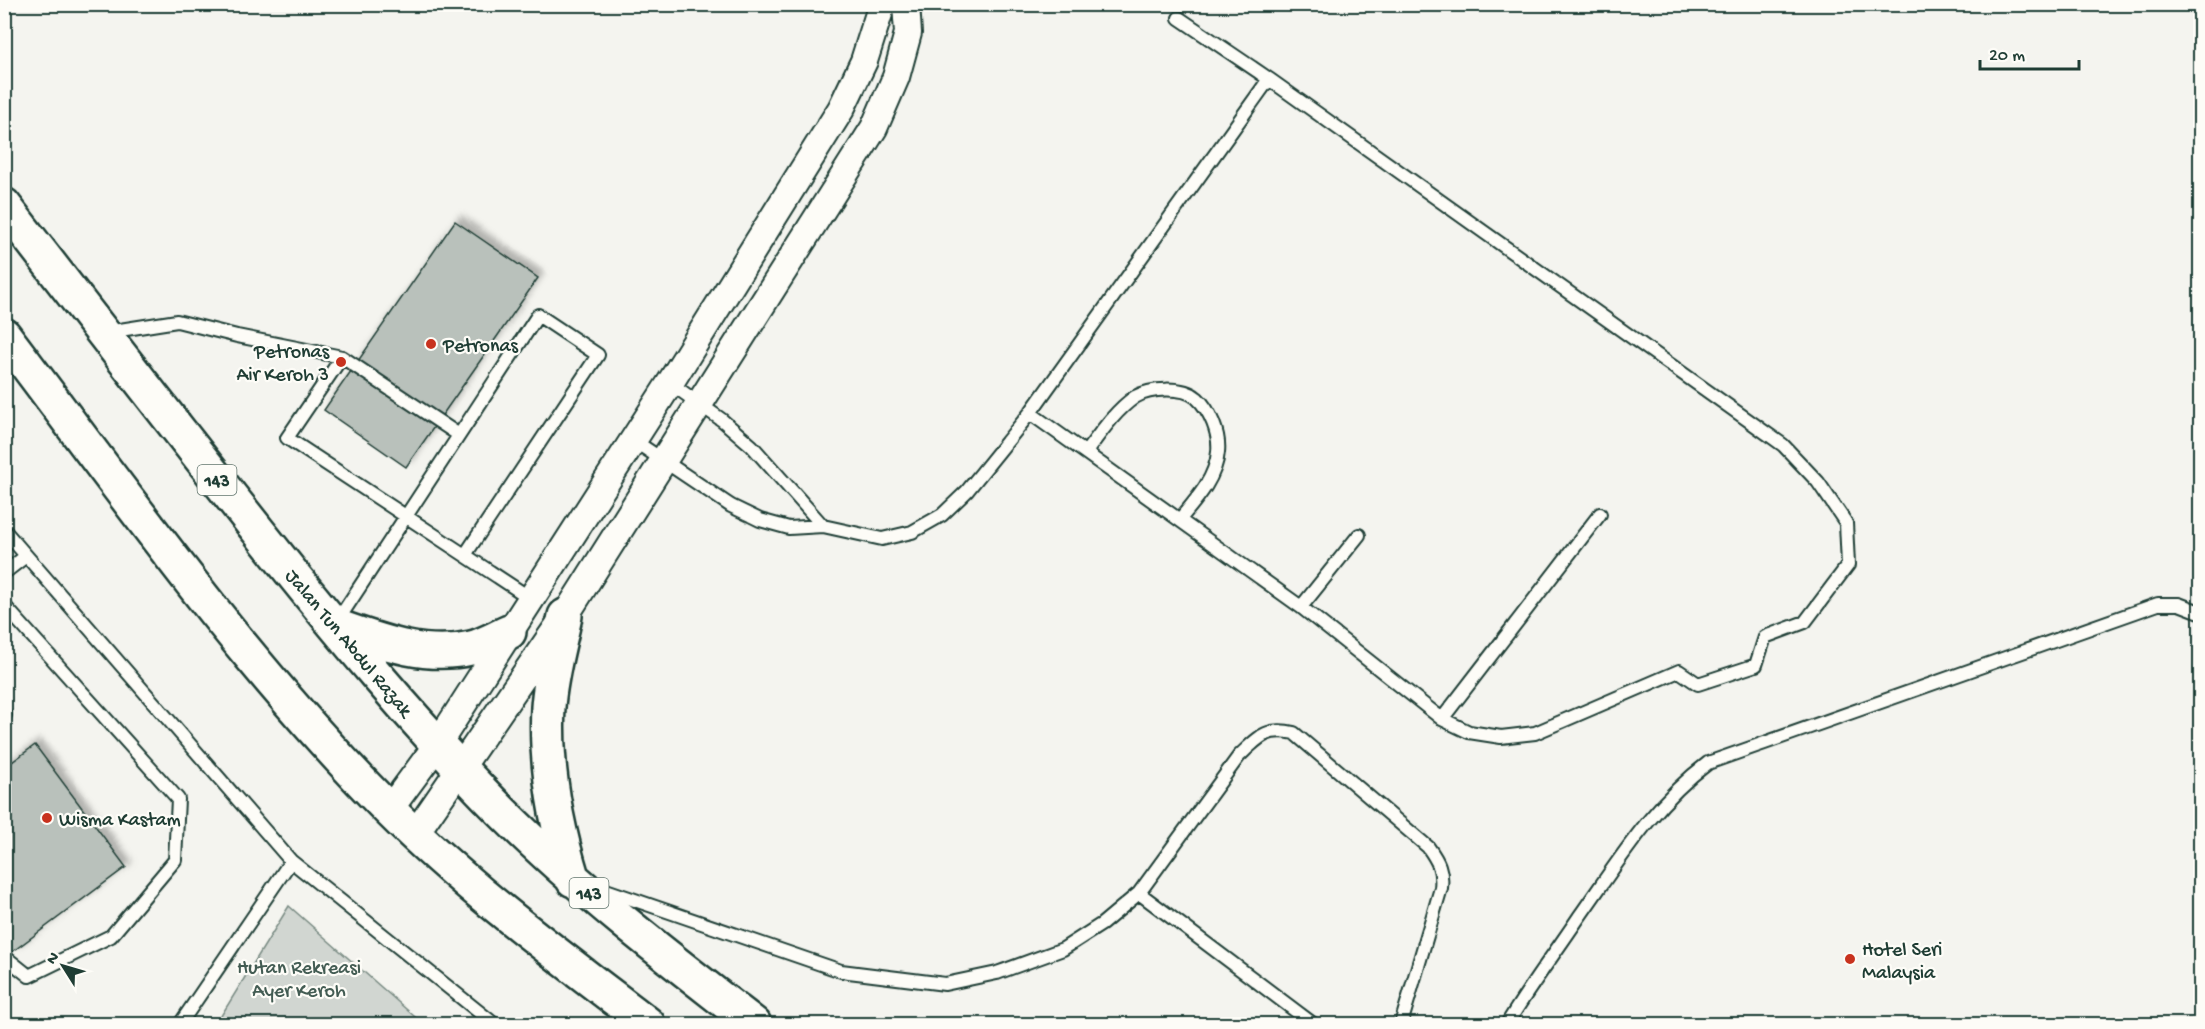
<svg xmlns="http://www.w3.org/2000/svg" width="2205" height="1029" font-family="'Gochi Hand',sans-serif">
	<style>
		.green { fill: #d1d6d1; stroke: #788a82; stroke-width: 1.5 }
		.building { fill: #b9c1bb; stroke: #1f3d34; stroke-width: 1.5; filter: url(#shadow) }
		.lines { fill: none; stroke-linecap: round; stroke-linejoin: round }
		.service-casing { stroke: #1f3d34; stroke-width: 16 }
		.minor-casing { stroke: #1f3d34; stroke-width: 30 }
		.trunk-casing { stroke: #1f3d34; stroke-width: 38 }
		.service { stroke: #fdfcf7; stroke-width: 12 }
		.minor { stroke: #fdfcf7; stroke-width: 26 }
		.trunk { stroke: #fdfcf7; stroke-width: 33 }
		.poi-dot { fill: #c8321e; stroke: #fdfcf7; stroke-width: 2 }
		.labels { text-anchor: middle; stroke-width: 4.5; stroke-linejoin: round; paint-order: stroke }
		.shield { fill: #fdfcf7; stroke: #62766e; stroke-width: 1.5 }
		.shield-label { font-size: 18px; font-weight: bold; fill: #1f3d34 }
		.poi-label { font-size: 20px; fill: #1f3d34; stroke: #fdfcf7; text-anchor: start }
		.street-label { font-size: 20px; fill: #1f3d34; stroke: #fdfcf7 }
		.park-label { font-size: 20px; fill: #435c53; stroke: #fdfcf7 }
	</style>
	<defs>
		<filter id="shadow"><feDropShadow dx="5.5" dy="-5.5" stdDeviation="3" flood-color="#0004"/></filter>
	</defs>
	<rect width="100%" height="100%" fill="#f4f4ef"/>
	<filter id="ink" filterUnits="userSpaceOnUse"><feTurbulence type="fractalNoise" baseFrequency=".0167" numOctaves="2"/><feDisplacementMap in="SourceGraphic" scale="12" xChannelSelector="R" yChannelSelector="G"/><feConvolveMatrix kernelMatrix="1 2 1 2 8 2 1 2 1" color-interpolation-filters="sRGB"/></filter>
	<g filter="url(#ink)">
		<!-- green -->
		<path class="green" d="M289 906 423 1024H216Z"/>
		<!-- building -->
		<path class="building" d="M455 221 538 278 406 467 324 410Z
			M35 745 126 867 12 952 4 942V768Z"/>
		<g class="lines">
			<defs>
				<path id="service" d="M107 332 177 321 237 336 342 357 459 435
					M342 357 287 438 530 598
					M670 383 722 420 752 446 823 526
					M1030 413 1301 607 1442 719 1469 732 1501 737 1535 733 1679 671 1698 684 1756 665 1765 637 1805 622 1848 565 1846 523 1818 482 1783 445 1269 79 1179 18
					M633 440 731 506 760 520 789 528 823 526 882 539 912 532 942 515 967 491 1030 413 1269 79
					M1086 452C1101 432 1115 411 1135 397 1150 388 1183 386 1197 398 1210 410 1220 434 1218 452 1216 478 1196 500 1180 519
					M4 530 291 861 494 1024
					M4 573 26 556
					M4 605 178 799 175 860 111 936 29 976 4 956
					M1301 607 1359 535
					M336 623 538 315 598 355 465 555
					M4 715H5
					M1442 719 1600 514
					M603 889 841 971 945 984 997 973 1063 949 1102 924 1139 893 1239 756C1259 737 1266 727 1294 733L1428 847C1438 861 1443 870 1441 888L1401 1024
					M1139 893 1313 1024
					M180 1024 291 861
					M1507 1024C1529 987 1555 953 1579 917 1618 862 1653 804 1708 763L2158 604H2179L2200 612"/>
				<path id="minor" d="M389 810 437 745 670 383 841 109 864 61 882 4
					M415 834 565 616 874 128 896 77 908 33 906 4"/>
				<path id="trunk" d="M4 205C89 315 173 424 259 532 336 629 415 724 502 812 580 890 667 957 754 1024
					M4 335C127 497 244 664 388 809 468 889 559 956 648 1024
					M565 616C559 646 550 676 548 707 545 764 556 825 573 880
					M336 626C379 641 424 659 471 648 484 645 497 637 509 632"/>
			</defs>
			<!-- service casing -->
			<use href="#service" class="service-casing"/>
			<!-- minor casing -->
			<use href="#minor" class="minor-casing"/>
			<!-- trunk casing -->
			<use href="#trunk" class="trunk-casing"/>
			<!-- service -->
			<use href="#service" class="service"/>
			<!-- minor -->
			<use href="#minor" class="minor"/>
			<!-- trunk -->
			<use href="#trunk" class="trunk"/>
		</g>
	</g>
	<!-- markers -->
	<g class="poi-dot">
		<circle cx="431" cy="344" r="6"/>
		<circle cx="341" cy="362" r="6"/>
		<circle cx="47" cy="818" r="6"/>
		<circle cx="1850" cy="959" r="6"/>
	</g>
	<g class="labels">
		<!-- shield labels -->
		<g class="shield">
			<rect x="197.5" y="465" width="39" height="30" rx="4.5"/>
			<rect x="569.5" y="878" width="39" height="30" rx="4.5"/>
		</g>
		<g class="shield-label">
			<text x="217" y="486">143</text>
			<text x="589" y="899">143</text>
		</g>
		<!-- poi labels -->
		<g class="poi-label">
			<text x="443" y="351">Petronas</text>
			<text x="329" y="357" text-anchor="end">Petronas<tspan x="329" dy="23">Air Keroh 3</tspan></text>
			<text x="59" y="825">Wisma Kastam</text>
			<text x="1862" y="955">Hotel Seri<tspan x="1862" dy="23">Malaysia</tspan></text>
		</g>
		<!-- street labels -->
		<g class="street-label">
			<text transform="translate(350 642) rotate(50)" y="7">Jalan Tun Abdul Razak</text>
		</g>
		<!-- park labels -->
		<g class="park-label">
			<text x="299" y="973">Hutan Rekreasi<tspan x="299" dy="23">Ayer Keroh</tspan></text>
		</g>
	</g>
	<!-- margin -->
	<rect width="2205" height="1029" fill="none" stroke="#fdfcf7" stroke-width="24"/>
	<rect x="12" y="12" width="2181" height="1005" fill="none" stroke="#1f3d34" stroke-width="2" filter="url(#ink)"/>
	<!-- north arrow -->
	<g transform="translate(63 966) rotate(307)" stroke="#fdfcf7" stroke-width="4.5" paint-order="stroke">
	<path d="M0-4.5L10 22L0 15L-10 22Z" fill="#1f3d34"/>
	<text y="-9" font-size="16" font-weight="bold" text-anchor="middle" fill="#1f3d34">N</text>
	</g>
	<!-- scale -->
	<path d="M1980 60v9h99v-9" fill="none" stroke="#1f3d34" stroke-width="3"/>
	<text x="1989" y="60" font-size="18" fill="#1f3d34" stroke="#fdfcf7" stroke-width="4.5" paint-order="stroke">20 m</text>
</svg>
